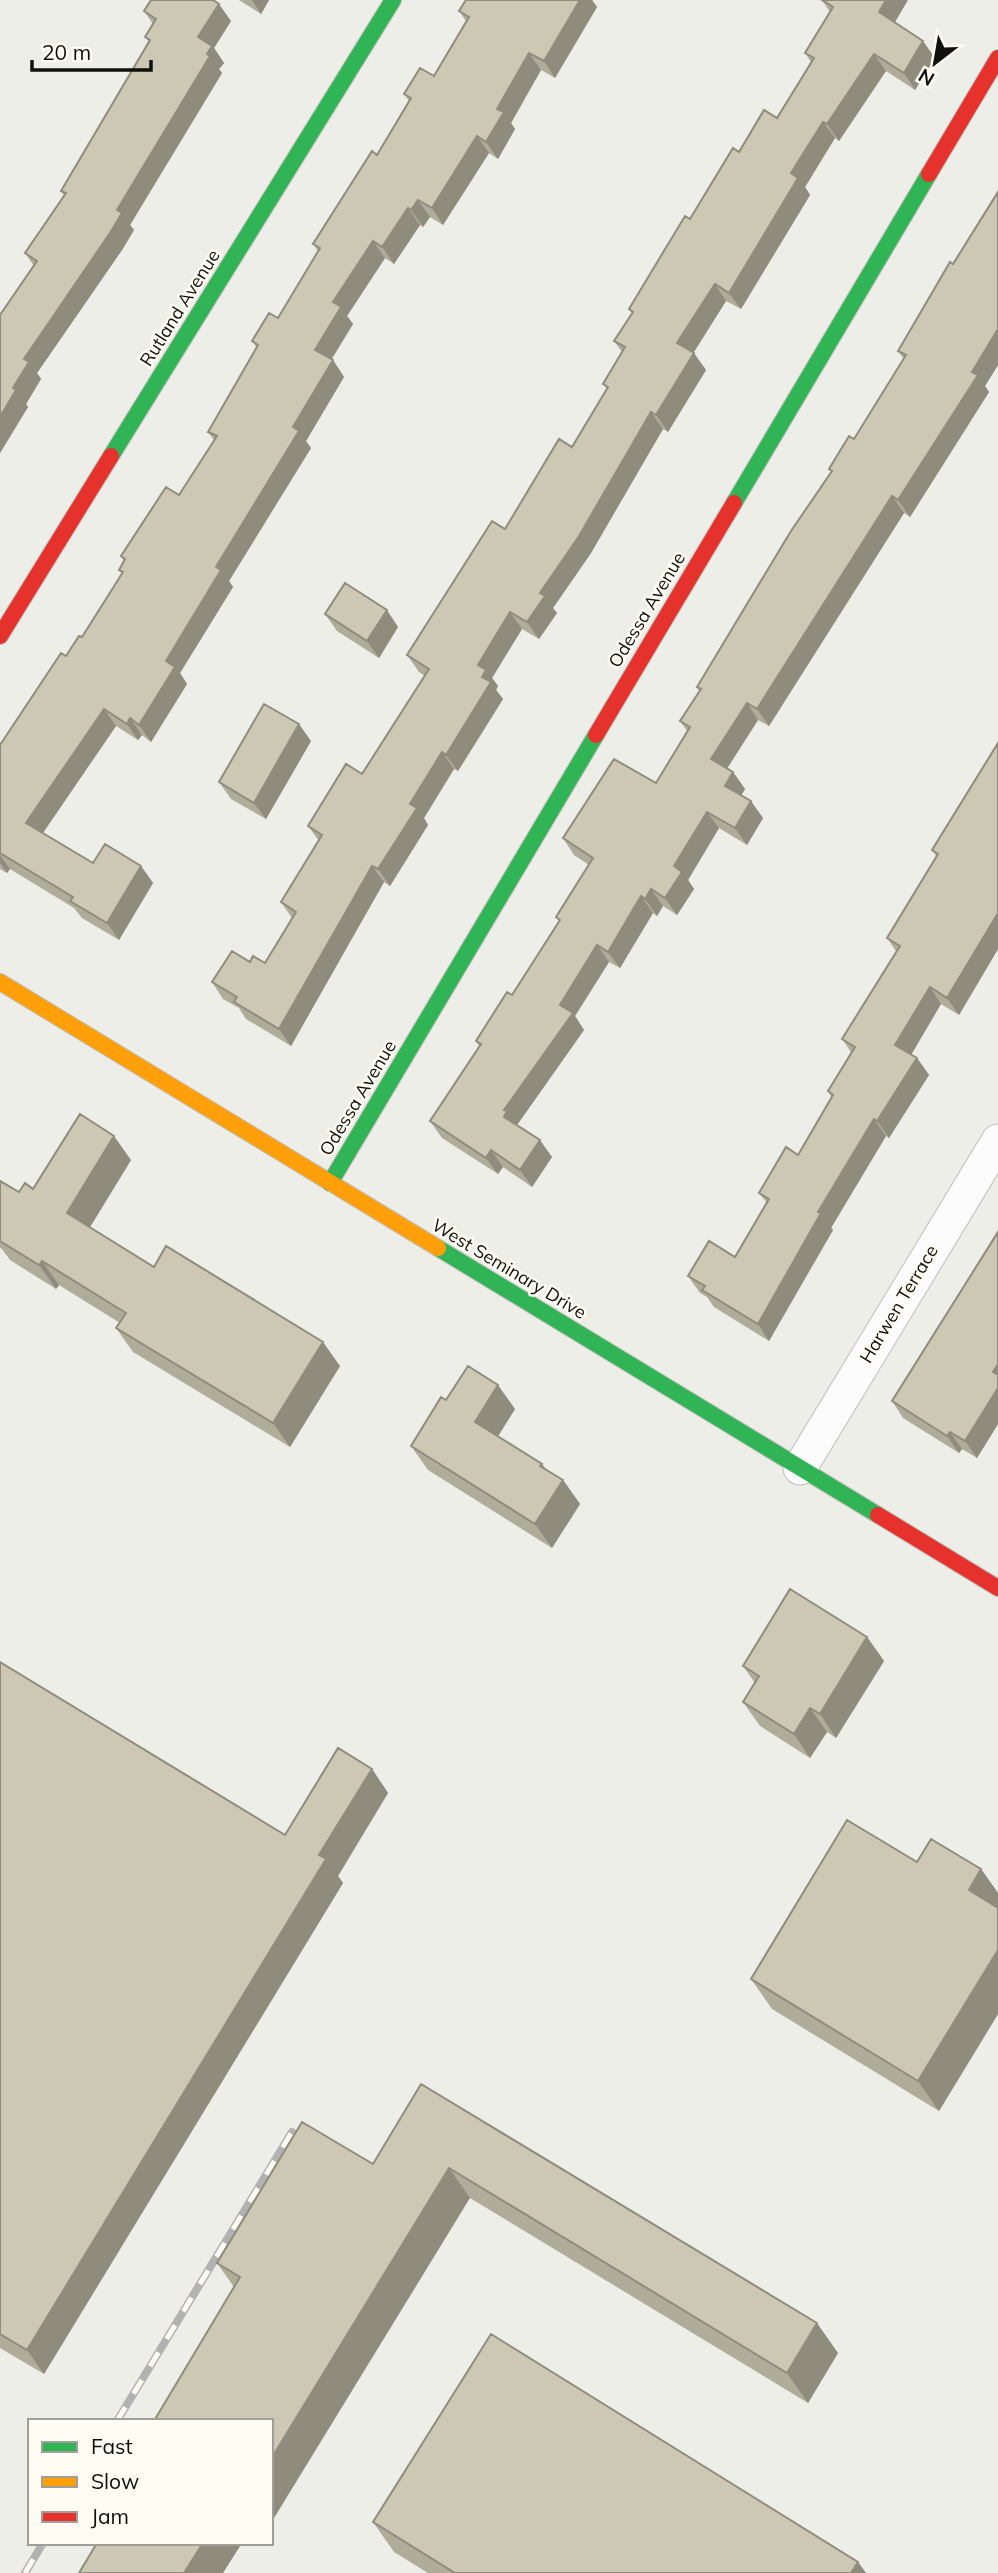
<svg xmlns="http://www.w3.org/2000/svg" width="998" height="2573" font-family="Mulish,sans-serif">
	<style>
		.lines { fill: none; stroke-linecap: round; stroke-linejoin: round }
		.street-casing { stroke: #bfbeba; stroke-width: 35 }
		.fast-casing { stroke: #bfbeba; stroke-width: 18 }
		.slow-casing { stroke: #bfbeba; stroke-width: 18 }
		.jam-casing { stroke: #bfbeba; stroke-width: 18 }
		.street { stroke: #fcfcfc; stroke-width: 33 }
		.fast { stroke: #30b455; stroke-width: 16 }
		.slow { stroke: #ff9f0a; stroke-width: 16 }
		.jam { stroke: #e5322d; stroke-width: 16 }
		.rail-casing { stroke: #b2b2b2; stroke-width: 8 }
		.rail { stroke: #fefcf3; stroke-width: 5; stroke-dasharray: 16; stroke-linecap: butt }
		.wall { fill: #afac9a }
		.shaded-wall { fill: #8f8c7d }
		.building { fill: #ccc8b3; stroke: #8f8c7d; stroke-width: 2 }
		.labels { text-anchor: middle; stroke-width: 5; stroke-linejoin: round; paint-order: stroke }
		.street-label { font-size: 18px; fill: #10100d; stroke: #fefcf3 }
	</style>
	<rect width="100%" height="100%" fill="#eeeee9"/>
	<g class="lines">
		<defs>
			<path id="street" d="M800 1468 998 1141"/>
			<path id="fast" d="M111 456 393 0
				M734 503 929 174
				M330 1183 596 735
				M438 1248 878 1515"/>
			<path id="slow" d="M0 982 438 1248"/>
			<path id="jam" d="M929 174 998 58
				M0 636 111 456
				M596 735 734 503
				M878 1515 998 1588"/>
		</defs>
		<!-- street casing -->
		<use href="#street" class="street-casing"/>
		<!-- fast casing -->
		<use href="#fast" class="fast-casing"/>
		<!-- slow casing -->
		<use href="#slow" class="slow-casing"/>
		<!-- jam casing -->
		<use href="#jam" class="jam-casing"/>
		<!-- street -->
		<use href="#street" class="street"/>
		<!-- fast -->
		<use href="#fast" class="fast"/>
		<!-- slow -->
		<use href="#slow" class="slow"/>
		<!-- jam -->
		<use href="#jam" class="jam"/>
		<defs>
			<path id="rail" d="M117 2421 292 2132
				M25 2573 43 2543"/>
		</defs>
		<!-- rail casing -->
		<use href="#rail" class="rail-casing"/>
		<!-- rail -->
		<use href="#rail" class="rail"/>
	</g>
	<!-- wall -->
	<path class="wall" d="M239 0H269L261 14Z
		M466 0H592L597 7 555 78 541 70 511 123 515 129 498 159 489 153 443 225 430 217 423 227 420 225 394 264 385 258 347 316 353 324 332 359 344 377 306 441 311 448 229 581 233 587 180 673 187 684 151 742 142 735 138 740 116 726 43 833 93 863 141 866 153 883 119 940 82 918 74 908 10 869 7 873 0 869V745L82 637 122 574 119 570 124 561 121 556 179 495 214 440 208 432 257 348 252 341 278 318 318 251 313 244 377 155 409 101 404 94 434 76 466 21 459 11Z
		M822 0 894 22 935 58 915 90 886 71 839 141 835 138 805 187 810 195 741 309 726 301 693 353 706 370 668 432 663 429 591 553 553 608 557 613 539 639 522 629 492 678 498 686 496 690 503 699 458 771 454 769 424 818 428 825 390 886 384 882 291 1046 246 1019 239 1008 223 999 212 982 250 962 265 963 292 918 281 902 319 841 308 826 362 774 425 676 419 672 407 655 505 529 572 447 607 389 603 384 622 352 614 341 632 313 629 309 690 219 739 152 777 118 811 62 805 53 830 12Z
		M144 11 231 21 214 48 224 63 219 69 222 73 130 225 134 230 122 250 37 373 41 379 26 404 28 407 0 453V315L34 266 25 253 64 195 61 191 149 42 145 37 153 24Z
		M998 192V365L985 386 989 392 910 517 904 513 769 726 758 720 727 768 733 772 745 789 741 795 763 818 747 845 719 828 688 880 694 889 677 915 663 906 657 916 653 913 620 968 609 962 575 1016 584 1030 517 1125 552 1157 532 1187 503 1167 498 1174 442 1138 430 1121 479 1046 476 1041 512 995 559 921 556 917 589 865 574 855 563 838 656 783 687 731 680 721 699 691 697 687 831 472 829 469 854 439 904 359 898 351Z
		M325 614 398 627 379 658 337 631Z
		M311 741 266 819 231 799 219 782Z
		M998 743V949L959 1015 941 1004 911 1054 917 1058 929 1075 889 1138 886 1136 831 1228 833 1230 769 1341 714 1307 707 1297 700 1293 688 1276 735 1257 767 1203 759 1193 798 1155 832 1098 828 1091 851 1052 842 1039 896 951 887 938 937 857 932 850Z
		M131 1160 90 1227 154 1267 340 1366 290 1447 133 1352 116 1328 120 1323 59 1285 56 1289 10 1260 2 1249 0 1248V1181L19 1192Z
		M998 1232V1424L977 1458 962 1449 959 1453 903 1418 892 1401Z
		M446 1400 515 1409 498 1436 542 1464 546 1470 563 1480 580 1504 552 1548 428 1470 411 1446Z
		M867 1637 884 1661 836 1738 827 1732 810 1758 760 1726 743 1702 755 1683 743 1666Z
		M0 1662 285 1835 372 1769 388 1793 338 1876 343 1883 44 2374 0 2348Z
		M917 1862 981 1869 998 1893V2014L939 2111 772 2009 751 1979Z
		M421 2084 838 2353 808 2403 470 2198 234 2287 217 2263 373 2164Z
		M373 2522 858 2562 866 2573H428L394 2552Z"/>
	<!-- shaded-wall -->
	<path class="shaded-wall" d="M252 0H269L261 14Z
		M580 0H592L597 7 555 78 544 61Z
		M886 0H908L891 29 879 12Z
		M219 4 231 21 214 48 224 63 219 69 222 73 130 225 134 230 122 250 37 373 41 379 26 404 28 407 0 453V417L13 388 24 359 117 210 198 37Z
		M923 41 935 58 915 90 904 73Z
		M529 53 541 70 511 123 515 129 498 159 486 142 497 109Z
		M874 54 886 71 839 141 827 124Z
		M823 122 835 138 805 187 810 195 741 309 729 293 791 173Z
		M477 136 489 153 443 225 432 208Z
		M418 200 430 217 423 227 411 210Z
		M408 208 420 225 394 264 382 247Z
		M373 241 385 258 347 316 353 324 327 366 315 350 333 302Z
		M715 284 726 301 689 360 677 343Z
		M998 329V365L985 386 989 392 910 517 898 500 972 372Z
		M694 353 706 370 668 432 656 415Z
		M333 360 344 377 306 441 311 448 229 581 233 587 180 673 187 684 151 742 139 725 166 661 293 427Z
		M651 412 663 429 591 553 553 608 557 613 539 639 527 622 540 593Z
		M892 496 904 513 769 726 757 709Z
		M387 610 398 627 379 658 367 641Z
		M510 612 522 629 492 678 498 686 496 690 503 699 458 771 446 755 482 677 478 665Z
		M747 703 758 720 723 775 711 759Z
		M104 709 116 726 38 840 26 823Z
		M130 718 142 735 138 740 127 724Z
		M299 724 311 741 266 819 254 803Z
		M442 752 454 769 424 818 428 825 390 886 378 869 410 804Z
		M733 772 745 789 737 803 725 786Z
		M751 801 763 818 747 845 735 828Z
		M707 812 719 828 688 880 694 889 677 915 665 898 674 866Z
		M0 855 10 869 7 873 0 863Z
		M141 866 153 883 119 940 107 923Z
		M372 866 384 882 291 1046 279 1029Z
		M651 889 663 906 657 916 645 899Z
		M641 896 653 913 620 968 608 952Z
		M998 913V949L959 1015 947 998Z
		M597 945 609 962 575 1016 584 1030 517 1125 504 1117V1110L560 1005Z
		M930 987 941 1004 907 1062 895 1045Z
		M917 1058 929 1075 889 1138 877 1121Z
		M874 1119 886 1136 831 1228 833 1230 769 1341 758 1324 818 1212Z
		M114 1136 131 1160 84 1237 67 1213Z
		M540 1140 552 1157 532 1187 520 1170Z
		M491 1150 503 1167 498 1174 486 1158Z
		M42 1261 59 1285 56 1289 39 1265Z
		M323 1342 340 1366 290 1447 273 1423Z
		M998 1364V1379L993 1372Z
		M498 1385 515 1409 492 1446 475 1422Z
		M998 1388V1424L977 1458 965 1441Z
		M950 1432 962 1449 959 1453 947 1436Z
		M542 1464 558 1487 563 1480 580 1504 552 1548 535 1524 540 1466Z
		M867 1637 884 1661 836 1738 820 1714Z
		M810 1708 827 1732 810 1758 794 1734Z
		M372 1769 388 1793 338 1876 343 1883 44 2374 27 2350 319 1855Z
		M981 1869 998 1893V1906L990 1920 969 1890Z
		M998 1950V2014L939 2111 918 2081Z
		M449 2168 470 2198 271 2523V2459Z
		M817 2323 838 2353 808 2403 787 2373Z
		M203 2543H242L223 2573H184Z
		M858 2562 866 2573H851Z"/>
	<!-- building -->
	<path class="building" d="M151 0H213L219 4 198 37 212 46 207 54 210 56 117 210 122 213 110 233 24 359 29 362 13 388 16 390 0 417V315L37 261 25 253 66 193 61 191 150 40 145 37 156 19 144 11Z
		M466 0H580L544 61 529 53 497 109 504 112 486 142 477 136 432 208 418 200 411 210 408 208 382 247 373 241 333 302 341 307 315 350 333 360 293 427 299 431 216 567 221 570 166 661 175 667 139 725 130 718 127 724 104 709 26 823 93 863 105 844 141 866 107 923 70 901 73 897 0 853V745L61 653 66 656 79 636 82 637 123 572 119 570 125 559 121 556 166 487 179 495 217 436 208 432 258 345 252 341 269 313 278 318 320 248 313 244 372 151 377 155 411 98 404 94 420 68 434 76 469 17 459 11Z
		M822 0H886L879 12 923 41 904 73 874 54 827 124 823 122 791 173 798 178 729 293 715 284 677 343 694 353 656 415 651 412 579 536 540 593 545 596 527 622 510 612 478 665 486 670 482 677 491 682 446 755 442 752 410 804 417 808 378 869 372 866 279 1029 234 1002 237 997 212 982 232 951 250 962 253 956 265 963 296 912 281 902 322 835 308 826 346 764 362 774 429 669 407 655 492 521 505 529 559 439 572 447 608 387 603 384 625 347 614 341 633 312 629 309 685 216 690 219 733 148 739 152 764 110 777 118 814 58 805 53 833 7Z
		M998 192V329L972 372 978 375 898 500 892 496 757 709 747 703 711 759 733 772 725 786 751 801 735 828 707 812 674 866 682 872 665 898 651 889 645 899 641 896 608 952 597 945 560 1005 573 1013 504 1110 507 1111 504 1117 540 1140 520 1170 491 1150 486 1158 430 1121 481 1044 476 1041 507 992 512 995 560 920 556 917 593 858 563 838 614 759 656 783 690 727 680 721 701 689 697 687 791 531 832 471 829 469 849 436 854 439 906 355 898 351 950 262 953 264Z
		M345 583 387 610 367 641 325 614Z
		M264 704 299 724 254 803 219 782Z
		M998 743V913L947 998 930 987 895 1045 917 1058 877 1121 874 1119 818 1212 821 1213 758 1324 702 1290 705 1286 688 1276 709 1241 735 1257 769 1199 759 1193 786 1147 798 1155 833 1095 828 1091 855 1047 842 1039 900 946 887 938 938 854 932 850Z
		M80 1114 114 1136 67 1213 154 1267 166 1246 323 1342 273 1423 116 1328 126 1313 42 1261 39 1265 0 1241V1181L19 1192 25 1183 33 1189Z
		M998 1232V1364L993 1372 998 1375V1388L965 1441 950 1432 947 1436 892 1401Z
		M468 1366 498 1385 475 1422 542 1464 540 1466 563 1480 535 1524 411 1446 441 1397 446 1400Z
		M790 1589 867 1637 820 1714 810 1708 794 1734 743 1702 759 1676 743 1666Z
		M0 1662 285 1835 338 1748 372 1769 319 1855 326 1859 27 2350 0 2334Z
		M847 1820 917 1862 931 1839 981 1869 969 1890 998 1908V1950L918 2081 751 1979Z
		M421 2084 817 2323 787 2373 449 2168 271 2459V2421H154L240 2277 217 2263 302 2122 373 2164Z
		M491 2334 858 2562 851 2573H455L373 2522Z
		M97 2543H203L184 2573H79Z"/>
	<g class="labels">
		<!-- street labels -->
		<g class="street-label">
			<text transform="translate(180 308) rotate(-58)" y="6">Rutland Avenue</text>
			<text transform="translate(647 610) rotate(-59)" y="6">Odessa Avenue</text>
			<text transform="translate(358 1098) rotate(-59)" y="6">Odessa Avenue</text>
			<text transform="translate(509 1269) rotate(31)" y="6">West Seminary Drive</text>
			<text transform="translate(899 1304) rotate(-59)" y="6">Harwen Terrace</text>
		</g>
	</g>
	<!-- legend -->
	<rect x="28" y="2419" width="245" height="126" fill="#fefcf3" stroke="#9f9e97" stroke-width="2"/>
	<rect x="42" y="2442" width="35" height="10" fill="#30b455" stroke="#9f9e97" stroke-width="2"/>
	<text x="91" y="2454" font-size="21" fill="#10100d">Fast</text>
	<rect x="42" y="2477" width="35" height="10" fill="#ff9f0a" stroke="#9f9e97" stroke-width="2"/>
	<text x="91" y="2489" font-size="21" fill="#10100d">Slow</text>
	<rect x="42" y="2512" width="35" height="10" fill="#e5322d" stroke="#9f9e97" stroke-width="2"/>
	<text x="91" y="2524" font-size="21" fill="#10100d">Jam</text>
	<!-- north arrow -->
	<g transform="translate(935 63) rotate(211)" stroke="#fefcf3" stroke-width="5" paint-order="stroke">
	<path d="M0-5L12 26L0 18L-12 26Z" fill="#10100d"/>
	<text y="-10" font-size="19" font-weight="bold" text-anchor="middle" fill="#10100d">N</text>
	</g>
	<!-- scale -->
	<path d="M32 60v10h119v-10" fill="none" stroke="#10100d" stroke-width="3.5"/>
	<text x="42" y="60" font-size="21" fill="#10100d" stroke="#fefcf3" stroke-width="5" paint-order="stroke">20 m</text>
</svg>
